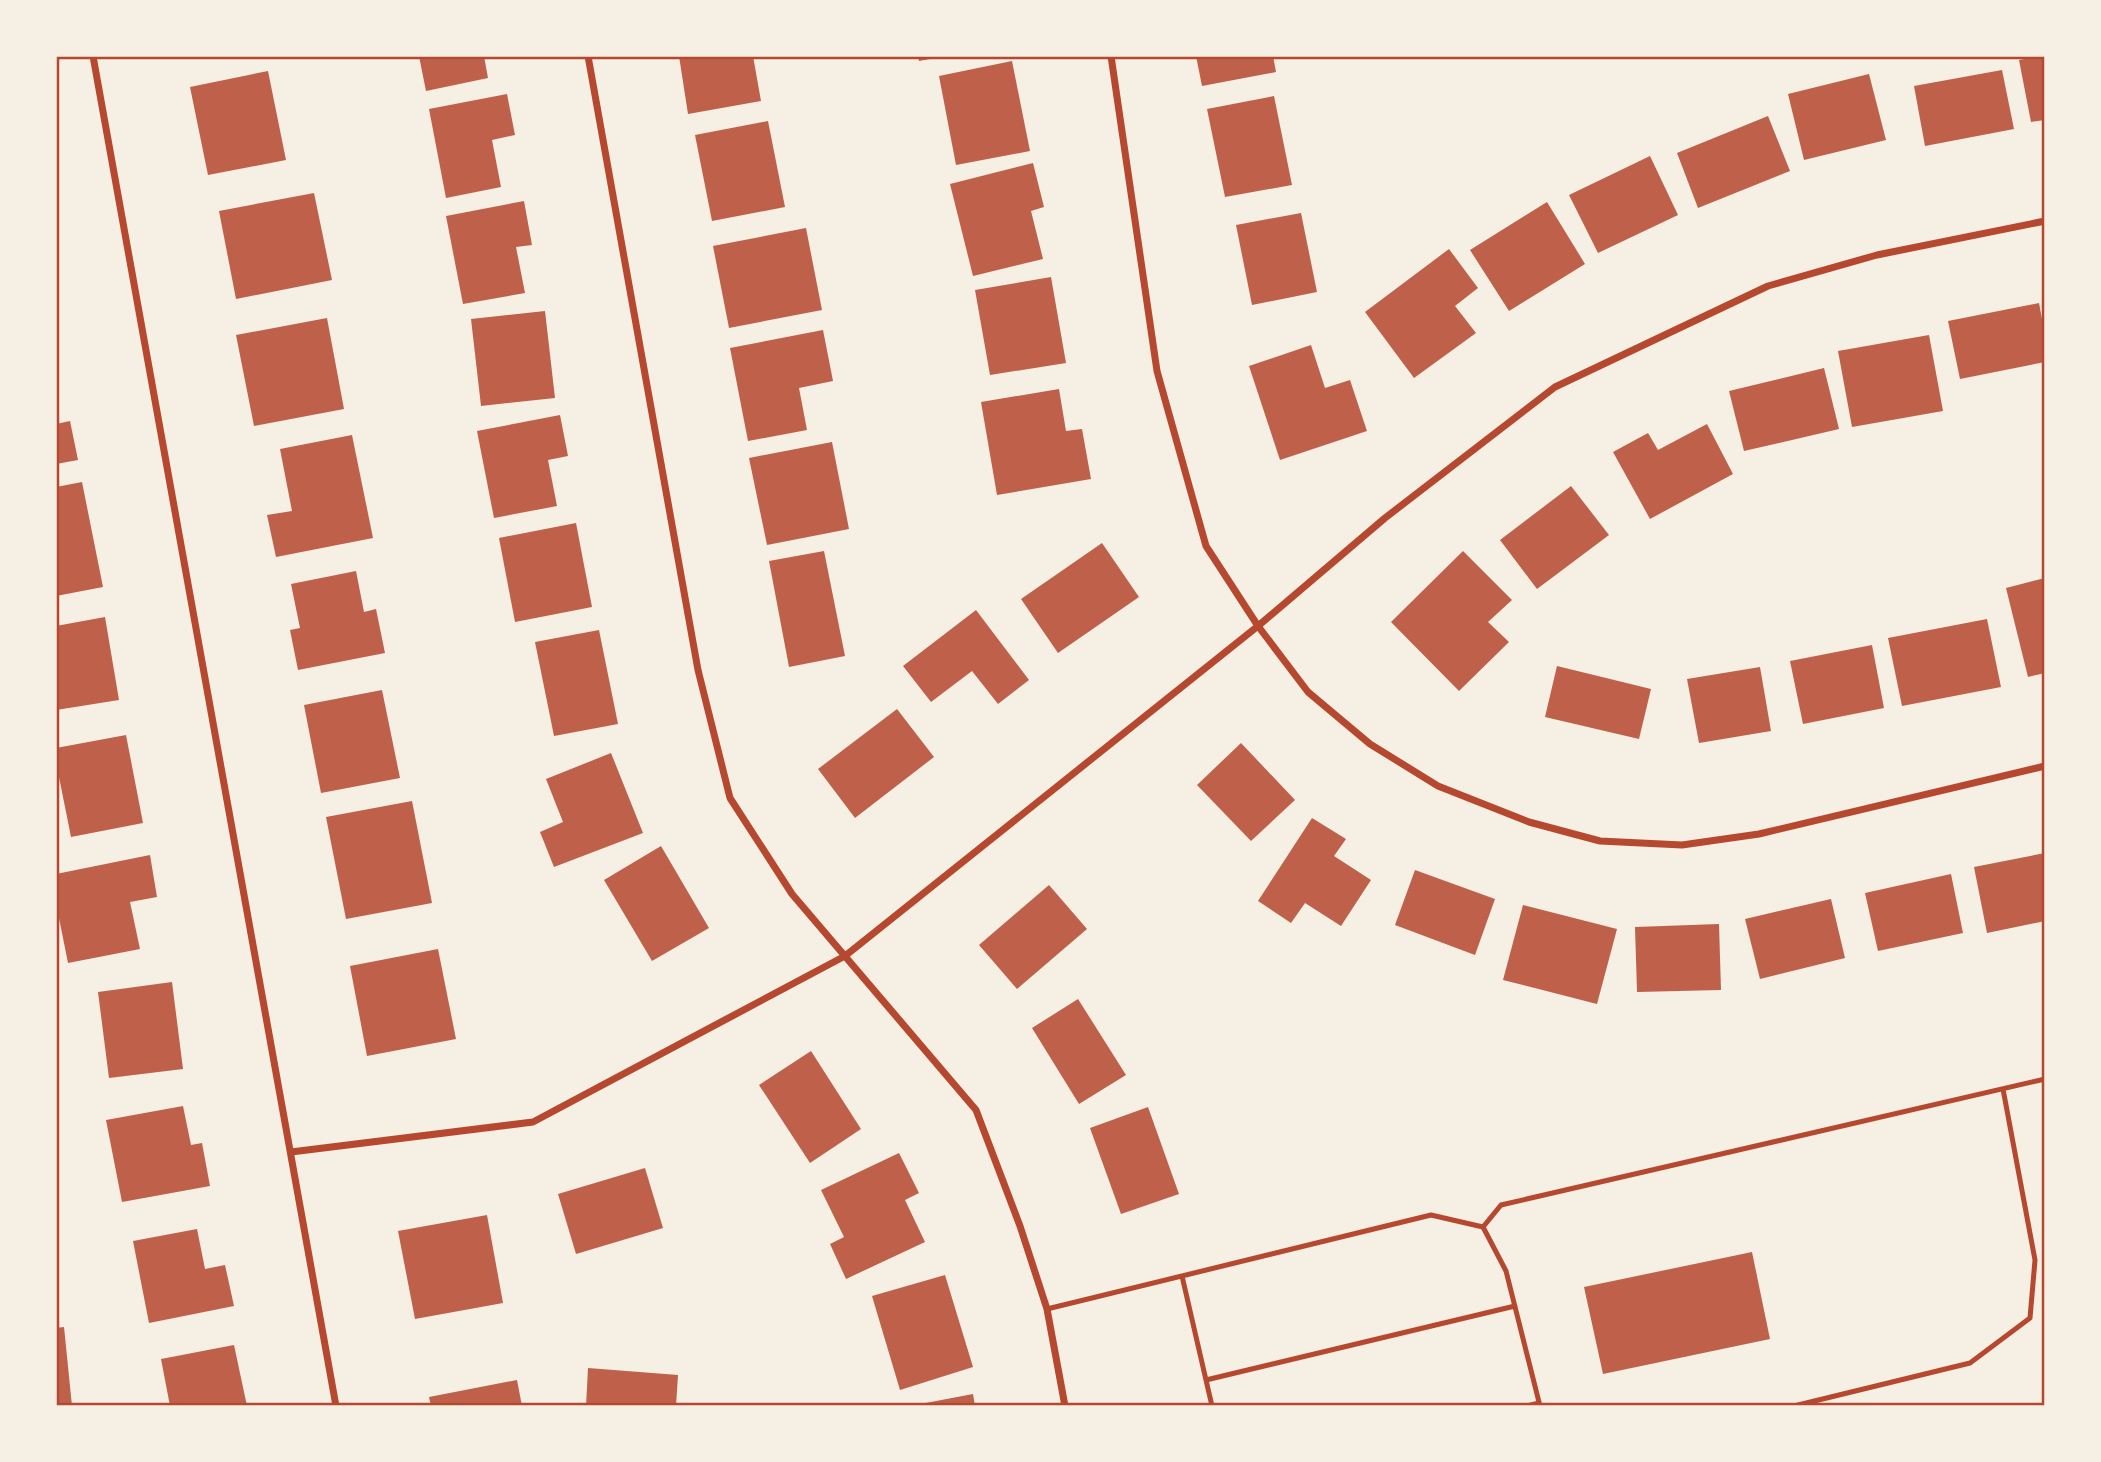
<svg xmlns="http://www.w3.org/2000/svg" width="2101" height="1462" font-family="'DejaVu Sans',sans-serif">
	<style>
		.building { fill: #bf614a }
		.lines { fill: none; stroke-linecap: round; stroke-linejoin: round }
		.service { stroke: #b5482f; stroke-width: 5 }
		.minor { stroke: #b5482f; stroke-width: 7 }
		.neatline { fill: none; stroke: #b5482f; stroke-width: 2.5 }
	</style>
	<rect width="100%" height="100%" fill="#f6efe4"/>
	<!-- building -->
	<path class="building" d="M419 56H484L488 78 426 91Z
		M679 56H753L761 101 688 114Z
		M918 56H941V57L919 61Z
		M1196 56H1273L1276 72 1202 86Z
		M2041 56H2045V120L2031 122 2019 60Z
		M1012 61 1030 151 956 165 939 76Z
		M2002 70 2014 129 1925 146 1914 86Z
		M268 71 286 160 208 175 190 87Z
		M1869 74 1886 140 1804 160 1788 94Z
		M507 94 515 135 492 140 501 187 446 198 429 109Z
		M1274 96 1292 185 1225 197 1207 109Z
		M1768 116 1790 171 1698 208 1677 153Z
		M768 121 785 207 712 221 695 135Z
		M1650 156 1678 215 1598 253 1569 195Z
		M1033 163 1044 207 1031 211 1043 259 973 276 950 184Z
		M314 193 332 280 236 299 219 211Z
		M524 201 532 245 516 247 525 293 463 304 446 216Z
		M1547 202 1585 264 1509 311 1470 250Z
		M1301 213 1317 292 1252 305 1236 225Z
		M806 228 822 310 729 328 713 246Z
		M1449 249 1478 288 1455 306 1476 333 1414 378 1365 312Z
		M1051 277 1066 363 990 375 975 290Z
		M2039 303 2045 335V362L1960 379 1948 321Z
		M545 311 555 398 481 406 471 319Z
		M327 318 344 409 254 426 236 335Z
		M823 330 833 381 799 388 807 430 748 441 730 348Z
		M1929 335 1943 411 1852 427 1838 351Z
		M1311 345 1325 388 1350 380 1367 431 1280 460 1249 366Z
		M1824 368 1839 429 1744 451 1729 391Z
		M1059 389 1066 431 1082 429 1091 479 997 495 981 402Z
		M560 415 568 456 548 460 557 506 494 518 477 431Z
		M70 421 78 460 56 464V424Z
		M1707 424 1733 474 1650 519 1613 452 1648 433 1658 450Z
		M352 435 373 538 276 557 267 515 292 511 280 449Z
		M832 442 849 529 767 545 749 458Z
		M82 482 103 587 56 596V487Z
		M1571 486 1609 535 1537 589 1500 540Z
		M576 523 592 607 515 622 499 538Z
		M1102 543 1139 597 1058 653 1021 599Z
		M824 551 845 656 789 667 769 561Z
		M1463 551 1512 600 1488 622 1509 642 1459 691 1391 622Z
		M356 571 364 612 376 609 385 653 298 670 290 630 300 628 291 584Z
		M2045 578V673L2028 677 2006 588Z
		M976 610 1029 680 998 704 972 671 931 702 903 666Z
		M105 617 119 700 56 710V626Z
		M1987 619 2001 687 1902 706 1888 638Z
		M599 630 618 724 554 736 535 642Z
		M1872 645 1884 708 1803 724 1790 661Z
		M1557 666 1651 689 1639 739 1545 717Z
		M1760 667 1771 731 1699 743 1687 679Z
		M382 690 400 778 321 793 304 705Z
		M897 709 934 757 855 818 818 769Z
		M126 735 143 823 71 837 56 762V748Z
		M1241 743 1295 800 1251 841 1197 785Z
		M611 753 643 833 554 867 540 832 563 822 546 779Z
		M412 801 432 903 346 919 326 817Z
		M1312 818 1346 839 1334 856 1371 880 1341 926 1305 903 1291 923 1258 901Z
		M661 846 709 928 652 961 604 880Z
		M2045 853V921L1987 933 1974 867Z
		M150 855 157 897 130 902 140 949 68 963 56 903V874Z
		M1415 870 1495 899 1475 955 1395 925Z
		M1951 874 1963 933 1878 951 1865 893Z
		M1049 885 1087 929 1017 989 979 945Z
		M1831 899 1845 958 1760 979 1745 919Z
		M1523 905 1617 929 1597 1004 1503 980Z
		M1719 924 1721 990 1637 992 1635 927Z
		M438 949 456 1039 367 1056 350 966Z
		M172 982 183 1069 109 1078 98 992Z
		M1078 999 1126 1075 1079 1104 1032 1028Z
		M811 1051 861 1129 810 1163 759 1085Z
		M183 1106 191 1145 202 1143 210 1186 122 1202 106 1120Z
		M1148 1107 1179 1194 1121 1214 1090 1128Z
		M899 1153 919 1193 905 1200 925 1242 846 1279 830 1244 844 1237 821 1190Z
		M645 1168 663 1228 576 1254 558 1194Z
		M487 1215 503 1303 415 1319 398 1231Z
		M197 1229 205 1269 225 1265 234 1306 149 1323 133 1241Z
		M1752 1252 1770 1339 1603 1374 1584 1287Z
		M945 1275 973 1367 900 1390 872 1296Z
		M64 1327 72 1406H56V1328Z
		M234 1345 247 1406H170L161 1359Z
		M588 1368 678 1375 676 1406H586Z
		M517 1380 522 1406H431L429 1397Z
		M973 1394 975 1406H915V1405Z"/>
	<g class="lines">
		<!-- service -->
		<path class="service" d="M1483 1227 1501 1205 2045 1079
			M1182 1276 1212 1406
			M1047 1309 1431 1215 1483 1227 1506 1271 1540 1406
			M1206 1380 1515 1306
			M1527 1406 1539 1403
			M1794 1406 1970 1363 2030 1318 2035 1260 2003 1089"/>
		<!-- minor -->
		<path class="minor" d="M93 56 336 1406
			M588 56 698 670 730 798 792 894 976 1110 1020 1226 1047 1309 1065 1406
			M1111 56 1157 371 1206 546 1258 626 1308 692 1370 744 1438 786 1529 822 1600 841 1682 845 1759 834 2045 766
			M291 1152 533 1122 845 956 1258 626 1385 518 1555 387 1768 286 1877 255 2045 221"/>
	</g>
	<!-- border -->
	<rect width="2101" height="1462" fill="none" stroke="#f6efe4" stroke-width="116"/>
	<rect x="58" y="58" width="1985" height="1346" class="neatline"/>
</svg>
